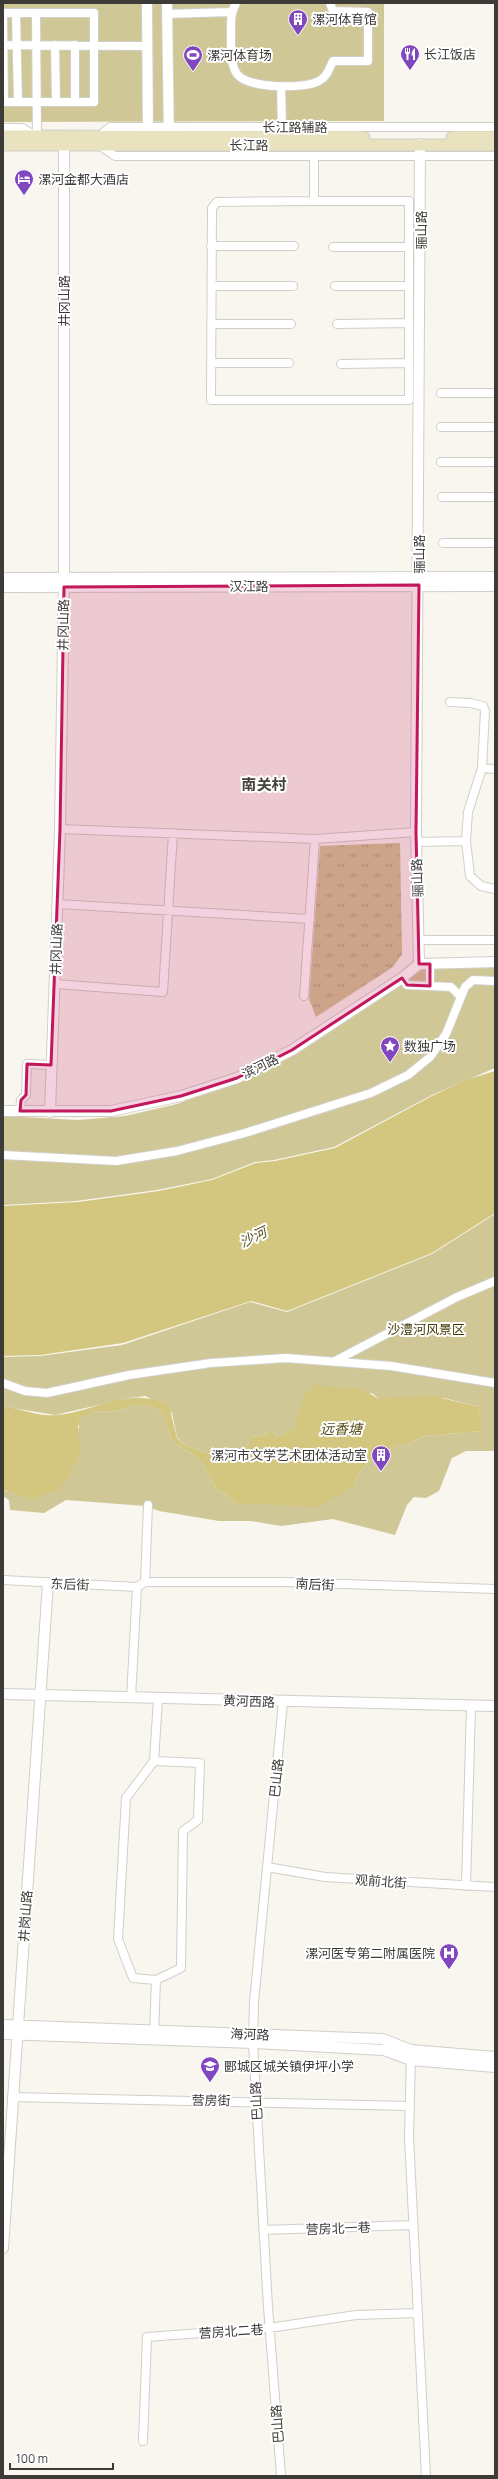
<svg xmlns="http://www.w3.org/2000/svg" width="498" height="2479" font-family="Manrope,'Noto Sans SC',sans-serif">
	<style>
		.grass { fill: url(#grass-tufts) }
		.park { fill: #d0c797 }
		.water { fill: #d3c67f }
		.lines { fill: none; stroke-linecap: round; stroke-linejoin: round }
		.minor-casing { stroke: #d0cfc7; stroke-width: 10 }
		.tertiary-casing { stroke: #d0cfc7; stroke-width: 12 }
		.secondary-casing { stroke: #d0cfc7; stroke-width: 13 }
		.minor { stroke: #fff; stroke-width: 8 }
		.tertiary { stroke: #fff; stroke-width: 10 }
		.secondary { stroke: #e8e2be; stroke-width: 11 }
		.marked { fill: #c2185b; fill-opacity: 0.2; stroke: #c2185b; stroke-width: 3; stroke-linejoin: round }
		.labels { text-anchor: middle; stroke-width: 4; stroke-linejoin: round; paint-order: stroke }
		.poi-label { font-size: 13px; fill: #3c3b38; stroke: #fff; text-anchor: start }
		.street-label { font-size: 13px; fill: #3c3b38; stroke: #fff }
		.park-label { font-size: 13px; fill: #423900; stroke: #fff }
		.water-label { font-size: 14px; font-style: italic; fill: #59501a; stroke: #fff }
		.quarter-label { font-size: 15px; font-weight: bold; fill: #44433d; stroke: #fff }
	</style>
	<defs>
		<pattern id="grass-tufts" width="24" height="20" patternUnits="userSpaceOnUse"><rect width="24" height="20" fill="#d0c797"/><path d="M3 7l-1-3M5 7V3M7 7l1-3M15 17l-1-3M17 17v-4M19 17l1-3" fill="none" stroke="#aaa37c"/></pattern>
	</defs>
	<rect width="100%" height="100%" fill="#f8f6ef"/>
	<!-- grass -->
	<path class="grass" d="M400 843 402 954 393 967 316 1017 309 999 320 846Z"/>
	<!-- park -->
	<path class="park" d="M3 3H384V121L3 122Z
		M437 967H495V1068L432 1095 334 1147 274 1160 255 1162 212 1179 157 1190 76 1201 3 1205V1116L78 1120 125 1116 177 1104 229 1085 297 1054 422 970Z
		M495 1214V1451H466L452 1458 439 1491 426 1498 414 1497 407 1505 395 1535 333 1519 281 1526 251 1521H219L159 1511 145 1506 66 1500 44 1513 10 1510 9 1500 3 1496V1490L7 1492 79 1428 78 1422 80 1417 98 1411 112 1412 136 1405H148L160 1410 166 1417 170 1436 174 1443 194 1455 203 1465 217 1490 226 1494 235 1503 353 1486 360 1472 370 1461 398 1444H408L424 1436 480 1431 479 1407 444 1398 379 1399 372 1393 299 1411 295 1420 299 1425 277 1438 272 1430 262 1436 251 1437 243 1455 229 1461 185 1445 177 1437 172 1413 146 1396 129 1398 55 1415 7 1407 3 1401V1357L40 1356 122 1345 250 1302 287 1312 432 1254Z"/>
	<!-- water -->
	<path class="water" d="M495 1071V1213L432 1253 287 1311 251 1301 123 1343 40 1355 3 1356V1206L78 1202 159 1191 212 1180 256 1163 275 1161 335 1148 432 1096 466 1080Z
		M314 1385 362 1389 379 1399 429 1395 479 1407 481 1431 424 1436 408 1444H398L370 1461 360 1472 353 1486 318 1507 235 1503 226 1494 217 1490 203 1465 194 1455 174 1443 170 1436 166 1418 160 1410 148 1405H136L112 1412 98 1411 80 1418C75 1427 81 1443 79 1454 76 1467 66 1479 59 1490L31 1499 3 1490V1401L7 1407C23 1409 39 1417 56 1415 95 1412 131 1384 169 1406L177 1438 185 1445 229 1461 243 1455 251 1437 262 1436 272 1430 277 1438 298 1425 295 1420 305 1395Z"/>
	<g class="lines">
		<defs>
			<path id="minor" d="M236 3C230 14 231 23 231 35 231 47 230 64 237 74 248 89 305 89 319 81 327 77 329 69 333 61H368V12L333 11 330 3
				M3 13H94V102H3
				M3 13 4 102
				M16 13 18 102
				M167 14 231 12
				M3 45 147 46
				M55 45 56 102
				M75 45V102
				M281 86 282 127
				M3 128H22L37 137 36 13
				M98 137 110 127H495
				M99 145 115 156H495
				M314 156V201L217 202 212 208 211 400H409V201H314
				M211 246H294
				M333 247H409
				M212 286H293
				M335 286H409
				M212 324H291
				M337 324 409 323
				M212 363H289
				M341 364 409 363
				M441 393H495
				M441 427H495
				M441 462H495
				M442 497H495
				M443 543H495
				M450 702 470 703 483 706 485 711 482 768
				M60 829 315 839 416 832
				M466 841 468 812 482 768 495 769
				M416 842 466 841 470 876 481 886 495 889
				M58 904 310 919
				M419 940H495
				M430 964V986
				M402 978 407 985 451 987 460 996
				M55 984 163 992 173 833
				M304 996 315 839
				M20 1111 21 1100 26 1095 27 1064 51 1065
				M3 1155 116 1161 177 1151 245 1133 371 1093 408 1075 430 1057 446 1034 465 987 473 980 495 981
				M335 1361 457 1297 495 1281
				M3 1383 25 1391 47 1393 129 1375 211 1363 286 1358 391 1366 495 1383
				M3 1580 137 1587
				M145 1582 148 1505
				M137 1587 145 1582H283L495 1589
				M131 1698 137 1587
				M154 1761 200 1763 198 1820 183 1831 181 1968 156 1980 133 1978 118 1939 126 1798 154 1761 158 1699
				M267 1867 325 1877 495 1887
				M466 1886 471 1706
				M154 2035 156 1980
				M411 2055 409 2137 426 2476
				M12 2097 410 2106
				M263 2230 413 2225
				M143 2441 147 2337 269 2328 356 2315 417 2313
				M281 2476 268 2307 253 2043 254 2002 283 1702"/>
			<path id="tertiary" d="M147 3 148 137
				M167 3 169 143
				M3 578 495 577
				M3 587 495 586
				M419 964 416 832 420 144
				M3 1111H111L181 1096 237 1078 292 1050 402 978 419 964 495 962
				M50 1112 60 829 64 578V137
				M3 1694 495 1706
				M3 2025 383 2039 411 2050 495 2057
				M3 2034 253 2043 384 2050 411 2060 495 2067
				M3 2248 48 1583"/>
			<path id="secondary" d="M3 136 364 137
				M452 137H495
				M3 145H495"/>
		</defs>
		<!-- minor casing -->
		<use href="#minor" class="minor-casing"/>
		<!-- tertiary casing -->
		<use href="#tertiary" class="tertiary-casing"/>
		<!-- secondary casing -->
		<use href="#secondary" class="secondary-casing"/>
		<!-- minor -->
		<use href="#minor" class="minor"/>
		<!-- tertiary -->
		<use href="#tertiary" class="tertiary"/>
		<!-- secondary -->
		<use href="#secondary" class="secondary"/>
	</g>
	<!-- marked area -->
	<path class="marked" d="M419 585 416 832 419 964H430V986L407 985 402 978 292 1050 237 1078 181 1096 111 1111H20L21 1100 26 1095 27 1064 51 1065 60 829 64 587Z"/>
	<!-- icons -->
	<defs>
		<symbol id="building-pin" viewBox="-11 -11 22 30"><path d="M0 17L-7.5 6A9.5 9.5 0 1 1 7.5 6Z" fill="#8047be" stroke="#fff"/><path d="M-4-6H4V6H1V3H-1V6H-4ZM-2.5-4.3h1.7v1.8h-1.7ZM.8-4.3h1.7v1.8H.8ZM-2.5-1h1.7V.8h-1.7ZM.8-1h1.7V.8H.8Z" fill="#fff"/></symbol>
		<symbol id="restaurant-pin" viewBox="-11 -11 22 30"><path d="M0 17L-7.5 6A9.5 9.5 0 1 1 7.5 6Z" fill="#8047be" stroke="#fff"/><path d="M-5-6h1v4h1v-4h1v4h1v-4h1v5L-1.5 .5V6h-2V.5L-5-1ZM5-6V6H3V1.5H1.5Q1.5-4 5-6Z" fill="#fff"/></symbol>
		<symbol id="stadium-pin" viewBox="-11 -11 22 30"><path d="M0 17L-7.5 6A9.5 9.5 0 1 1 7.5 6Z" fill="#8047be" stroke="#fff"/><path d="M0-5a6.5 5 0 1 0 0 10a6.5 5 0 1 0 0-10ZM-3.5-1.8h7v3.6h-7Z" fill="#fff"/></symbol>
		<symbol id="hotel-pin" viewBox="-11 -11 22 30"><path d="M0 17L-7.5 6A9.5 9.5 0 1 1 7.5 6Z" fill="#8047be" stroke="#fff"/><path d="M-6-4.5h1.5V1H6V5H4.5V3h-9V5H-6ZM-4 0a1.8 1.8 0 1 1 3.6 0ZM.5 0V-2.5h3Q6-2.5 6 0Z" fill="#fff"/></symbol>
		<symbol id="sight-pin" viewBox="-11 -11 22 30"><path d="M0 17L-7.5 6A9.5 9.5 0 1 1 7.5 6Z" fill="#8047be" stroke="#fff"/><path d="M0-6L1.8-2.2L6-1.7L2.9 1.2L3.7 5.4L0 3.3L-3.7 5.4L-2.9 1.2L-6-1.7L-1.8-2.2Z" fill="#fff"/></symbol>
		<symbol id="hospital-pin" viewBox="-11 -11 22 30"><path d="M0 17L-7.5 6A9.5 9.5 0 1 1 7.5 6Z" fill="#8047be" stroke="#fff"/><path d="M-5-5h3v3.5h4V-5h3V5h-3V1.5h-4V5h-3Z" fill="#fff"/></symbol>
		<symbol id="school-pin" viewBox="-11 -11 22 30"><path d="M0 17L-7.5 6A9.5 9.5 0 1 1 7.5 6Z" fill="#8047be" stroke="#fff"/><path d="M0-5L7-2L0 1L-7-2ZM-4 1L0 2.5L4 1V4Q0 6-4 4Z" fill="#fff"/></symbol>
	</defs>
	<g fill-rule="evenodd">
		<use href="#building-pin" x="287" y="8" width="22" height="30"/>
		<use href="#restaurant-pin" x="399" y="43" width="22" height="30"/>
		<use href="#stadium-pin" x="182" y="44" width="22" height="30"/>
		<use href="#hotel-pin" x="13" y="168" width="22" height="30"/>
		<use href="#sight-pin" x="379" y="1035" width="22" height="30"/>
		<use href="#building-pin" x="370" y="1444" width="22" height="30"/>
		<use href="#hospital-pin" x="438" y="1942" width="22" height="30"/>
		<use href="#school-pin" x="199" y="2055" width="22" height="30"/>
	</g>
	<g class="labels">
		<!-- poi labels -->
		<g class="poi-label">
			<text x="312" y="24">漯河体育馆</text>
			<text x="424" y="59">长江饭店</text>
			<text x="207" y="60">漯河体育场</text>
			<text x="38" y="184">漯河金都大酒店</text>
			<text x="404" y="1051">数独广场</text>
			<text x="367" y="1460" text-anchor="end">漯河市文学艺术团体活动室</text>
			<text x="435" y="1958" text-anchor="end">漯河医专第二附属医院</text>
			<text x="224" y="2071">郾城区城关镇伊坪小学</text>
		</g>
		<!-- street labels -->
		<g class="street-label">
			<text x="295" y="132">长江路辅路</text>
			<text x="249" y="150">长江路</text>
			<text transform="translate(421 230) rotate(-90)" y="5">骊山路</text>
			<text transform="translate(64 301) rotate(-90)" y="5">井冈山路</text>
			<text transform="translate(419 554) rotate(-90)" y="5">骊山路</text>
			<text x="249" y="591">汉江路</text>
			<text transform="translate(63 625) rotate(-89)" y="5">井冈山路</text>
			<text transform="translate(417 878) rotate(-92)" y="5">骊山路</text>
			<text transform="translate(56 949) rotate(-88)" y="5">井冈山路</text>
			<text transform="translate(260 1066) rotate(-26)" y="5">滨河路</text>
			<text transform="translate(70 1584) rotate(2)" y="5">东后街</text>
			<text transform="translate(315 1584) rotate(3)" y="5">南后街</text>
			<text transform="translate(249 1701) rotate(2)" y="5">黄河西路</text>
			<text transform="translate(276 1778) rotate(-84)" y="5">巴山路</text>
			<text transform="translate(381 1881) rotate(4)" y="5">观前北街</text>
			<text transform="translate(25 1916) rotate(-86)" y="5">井岗山路</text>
			<text transform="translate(250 2034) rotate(2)" y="5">海河路</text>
			<text transform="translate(211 2100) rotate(1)" y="5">营房街</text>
			<text transform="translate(256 2101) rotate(-93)" y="5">巴山路</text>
			<text transform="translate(338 2228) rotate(-2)" y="5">营房北一巷</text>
			<text transform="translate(231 2331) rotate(-4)" y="5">营房北二巷</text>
			<text transform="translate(277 2424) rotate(-94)" y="5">巴山路</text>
		</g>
		<!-- park labels -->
		<g class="park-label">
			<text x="426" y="1334">沙澧河风景区</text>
		</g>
		<!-- water labels -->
		<g class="water-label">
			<text transform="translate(253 1237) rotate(-26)" y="5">沙河</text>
			<text x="341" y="1434">远香塘</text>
		</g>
		<!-- quarter labels -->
		<g class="quarter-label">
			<text x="264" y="790">南关村</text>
		</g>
	</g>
	<!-- border -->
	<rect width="498" height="2479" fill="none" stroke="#3c3b38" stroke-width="8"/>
	<!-- scale -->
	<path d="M10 2463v6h103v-6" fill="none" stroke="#3c3b38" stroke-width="2"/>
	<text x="16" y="2463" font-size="12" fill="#3c3b38" stroke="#ffffff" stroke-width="3" paint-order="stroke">100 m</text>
</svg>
